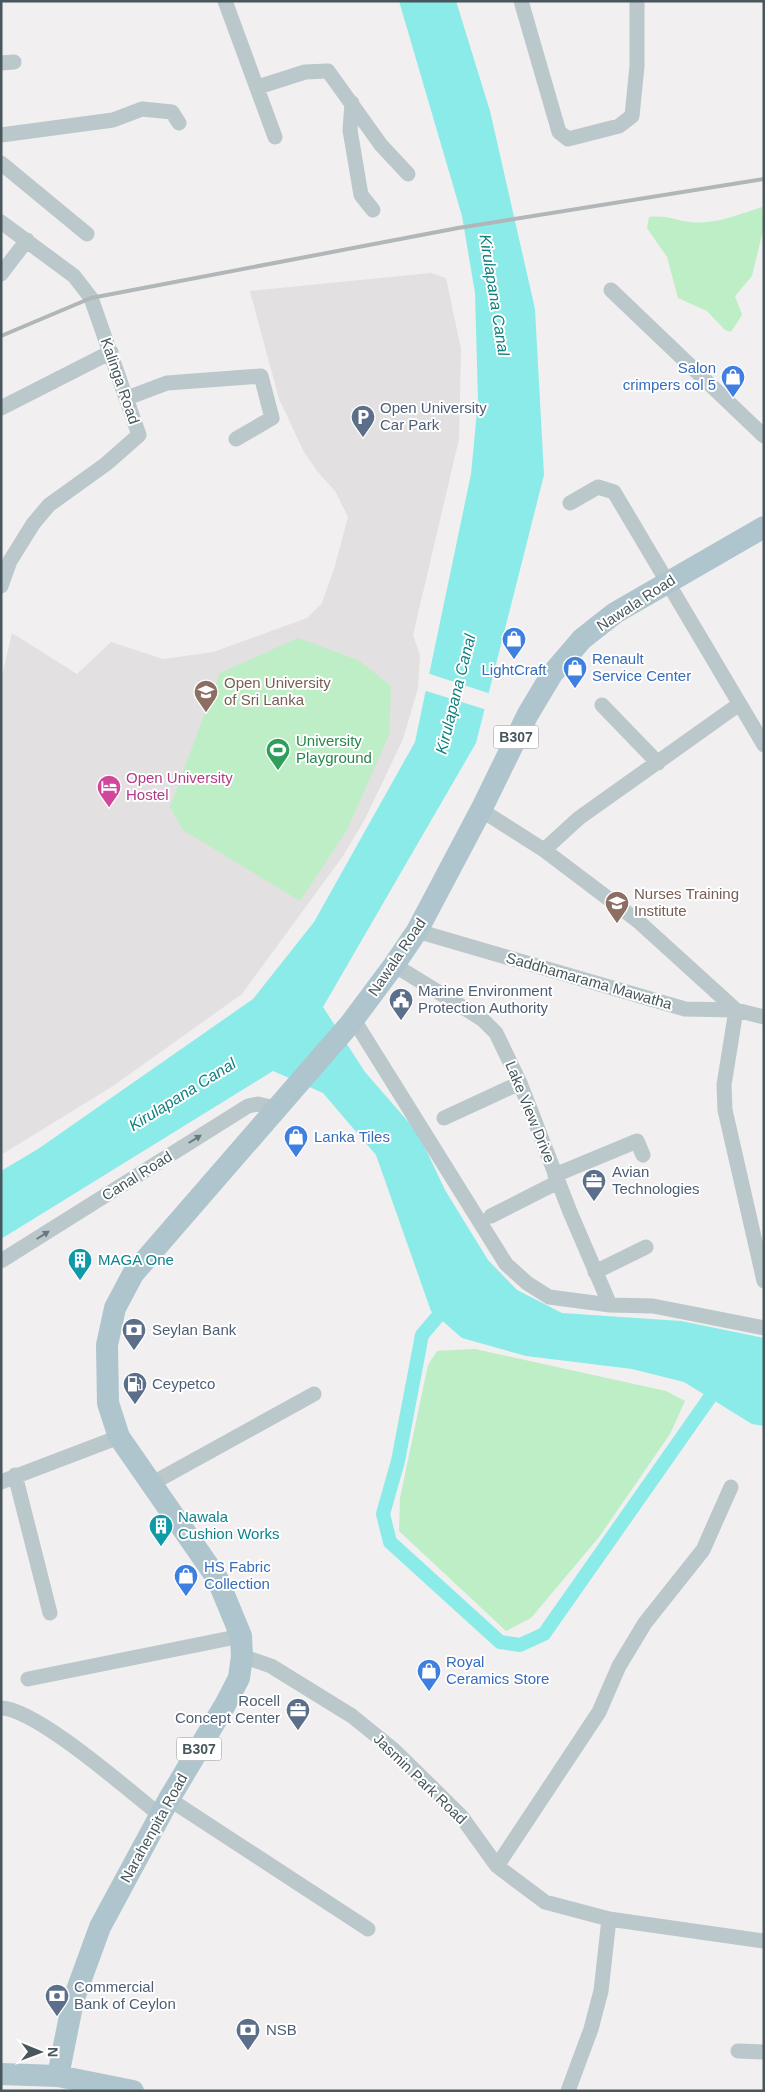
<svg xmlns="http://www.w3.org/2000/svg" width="765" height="2092" font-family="Helvetica,sans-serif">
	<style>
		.education { fill: #e2e0e1 }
		.green { fill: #bdeec5 }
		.water { fill: #8bebe8 }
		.pier { fill: #f1efef }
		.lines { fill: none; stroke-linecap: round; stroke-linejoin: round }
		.canal { stroke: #8bebe8; stroke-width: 14 }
		.minor { stroke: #bac7cb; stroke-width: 15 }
		.primary { stroke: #aec5cd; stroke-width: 22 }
		.rail { stroke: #b1b6b9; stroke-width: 4 }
		.oneway { fill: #6a797d }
		.labels { text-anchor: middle; stroke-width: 4; stroke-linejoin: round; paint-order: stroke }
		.shield { fill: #fff; stroke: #7e898d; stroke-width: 1 }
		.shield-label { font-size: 14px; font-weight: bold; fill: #47575c }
		.shop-label { font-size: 15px; fill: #366cbe; stroke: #fff; text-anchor: start }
		.street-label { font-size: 15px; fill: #47575c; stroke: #fff }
		.service-label { font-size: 15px; fill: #4e5e75; stroke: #fff; text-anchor: start }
		.education-label { font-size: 15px; fill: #785e54; stroke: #fff; text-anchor: start }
		.leisure-label { font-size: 15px; fill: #27864d; stroke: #fff; text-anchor: start }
		.hotel-label { font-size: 15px; fill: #b23c85; stroke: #fff; text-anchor: start }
		.culture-label { font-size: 15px; fill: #0d838f; stroke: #fff; text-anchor: start }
		.water-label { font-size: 16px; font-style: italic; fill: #0f827f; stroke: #fff }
	</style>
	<rect width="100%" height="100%" fill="#f1efef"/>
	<!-- education -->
	<path class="education" d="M431 273 446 278 461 349 459 439 413 635 420 655 418 688 403 739 365 819 343 856 242 994 113 1086 1 1155V680L12 633 77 674 111 642 163 659 213 652 307 618 322 603 334 569 348 517 335 491 317 471 304 452 279 399 250 291Z"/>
	<!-- green -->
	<path class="green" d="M762 207 764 226 752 276 735 296 742 315 731 332 725 330 707 311 678 298 667 257 647 228 649 217C668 215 673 220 690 222 715 225 740 214 762 207Z
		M298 638 358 660 391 686 389 735 347 830 300 901 183 830 170 807 220 673Z
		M475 1349 666 1391 685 1401 670 1434 599 1537 531 1618 506 1631 399 1531 400 1498 428 1365 437 1351Z"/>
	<!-- water -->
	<path class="water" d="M399 1H456L490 111 535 309 544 475 476 743 323 1007 365 1072 418 1133 445 1190 488 1260 517 1290 562 1313 681 1321 764 1338V1426L752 1424 684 1382 632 1369 526 1356 462 1338 431 1311 376 1155 323 1093 273 1071 1 1239V1171L38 1149 253 999 314 922 415 742 471 474 478 401 475 293 462 216Z"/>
	<!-- pier -->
	<path class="pier" d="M427 673 491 694 487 710 423 690Z"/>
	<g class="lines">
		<!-- canal -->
		<path class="canal" d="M450 1302 422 1335 398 1461 383 1514 390 1542 500 1642 520 1645 544 1634 720 1383"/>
		<!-- minor -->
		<path class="minor" d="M225 1 275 137
			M521 1 559 132 568 139 619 126 632 116 637 66V1
			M1 63 14 62
			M258 87 305 72 328 71 381 145 408 174
			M352 103 350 130 361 195 373 210
			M1 135 113 120 142 109 172 112 179 123
			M1 163 87 234
			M1 222 74 276 91 298 139 435 106 464 49 505 33 524 10 561 1 586
			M1 274 27 240
			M611 290 764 436
			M127 398 167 383 261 376 272 418 236 439
			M1 408 111 352
			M570 503 598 487 614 492 764 745
			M602 705 658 763
			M481 810 544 850 638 921 736 1010 724 1085 725 1110 764 1281
			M544 850 579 818 738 705
			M417 931 685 1009 736 1010 764 1017
			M394 965 482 1019 496 1033 520 1083 570 1212 610 1305
			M354 1020 506 1264 527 1283 549 1297 610 1305 653 1306 764 1328
			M444 1118 520 1083
			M555 1175 637 1141 643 1155
			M491 1216 558 1182
			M1 1261 248 1106 258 1104 275 1108
			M595 1272 646 1247
			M15 1475 50 1613
			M1 1482 119 1437
			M151 1484 314 1394
			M242 1656 271 1666 352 1716 394 1750 461 1816 497 1866 545 1902 609 1919 764 1941
			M28 1679 241 1636
			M1 1708C37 1709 128 1790 160 1815
			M169 1799 368 1929
			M497 1866 599 1712 619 1666 645 1623 703 1550 731 1487
			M738 2051 764 2052
			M568 2091 591 2029 601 1991 609 1919"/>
		<!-- primary -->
		<path class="primary" d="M1 2074 58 2076 133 2091
			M58 2076 73 2001 100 1927 169 1799 225 1705 239 1678 242 1656 241 1636 217 1578 119 1437 108 1403 107 1345 115 1308 133 1274 350 1024 394 965 417 931 481 810 528 714 552 674 582 639 615 613 764 527"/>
		<!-- rail -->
		<path class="rail" d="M1 336 91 298 458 228 764 179"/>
	</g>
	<!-- one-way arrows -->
	<defs><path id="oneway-solid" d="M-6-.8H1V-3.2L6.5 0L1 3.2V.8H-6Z" transform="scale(1.25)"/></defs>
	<g class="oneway">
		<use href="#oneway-solid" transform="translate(195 1139) rotate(-32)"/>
		<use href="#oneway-solid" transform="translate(43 1235) rotate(-32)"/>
	</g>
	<!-- icons -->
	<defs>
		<symbol id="shop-pin" viewBox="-11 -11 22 30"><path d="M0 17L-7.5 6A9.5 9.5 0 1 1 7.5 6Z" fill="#3f7fe0" stroke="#fff"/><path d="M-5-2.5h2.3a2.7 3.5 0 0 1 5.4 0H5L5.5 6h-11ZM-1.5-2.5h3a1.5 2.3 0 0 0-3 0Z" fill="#fff"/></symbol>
		<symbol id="parking-pin" viewBox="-11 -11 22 30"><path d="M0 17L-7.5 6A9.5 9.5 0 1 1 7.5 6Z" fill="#5c6f8a" stroke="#fff"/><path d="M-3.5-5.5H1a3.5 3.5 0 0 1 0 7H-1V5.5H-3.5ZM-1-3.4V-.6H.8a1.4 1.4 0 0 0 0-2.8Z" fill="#fff"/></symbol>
		<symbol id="university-pin" viewBox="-11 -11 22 30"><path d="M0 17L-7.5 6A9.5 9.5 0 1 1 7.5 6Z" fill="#8d6e63" stroke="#fff"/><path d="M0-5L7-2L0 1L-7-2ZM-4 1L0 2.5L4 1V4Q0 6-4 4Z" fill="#fff"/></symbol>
		<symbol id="stadium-pin" viewBox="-11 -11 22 30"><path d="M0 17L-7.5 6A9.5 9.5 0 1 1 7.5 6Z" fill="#2e9e5b" stroke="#fff"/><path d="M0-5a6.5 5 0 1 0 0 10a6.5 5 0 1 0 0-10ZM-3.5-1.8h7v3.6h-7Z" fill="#fff"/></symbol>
		<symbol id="hotel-pin" viewBox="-11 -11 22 30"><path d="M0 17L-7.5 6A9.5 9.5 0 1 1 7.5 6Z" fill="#d1479c" stroke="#fff"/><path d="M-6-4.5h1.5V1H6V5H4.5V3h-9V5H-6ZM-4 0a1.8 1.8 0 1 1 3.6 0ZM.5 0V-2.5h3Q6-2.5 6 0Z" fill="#fff"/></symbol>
		<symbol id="school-pin" viewBox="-11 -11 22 30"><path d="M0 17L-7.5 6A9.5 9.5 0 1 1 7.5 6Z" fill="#8d6e63" stroke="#fff"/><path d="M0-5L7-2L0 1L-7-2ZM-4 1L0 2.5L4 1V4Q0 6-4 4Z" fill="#fff"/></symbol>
		<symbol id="civic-pin" viewBox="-11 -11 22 30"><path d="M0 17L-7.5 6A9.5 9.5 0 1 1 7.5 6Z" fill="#5c6f8a" stroke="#fff"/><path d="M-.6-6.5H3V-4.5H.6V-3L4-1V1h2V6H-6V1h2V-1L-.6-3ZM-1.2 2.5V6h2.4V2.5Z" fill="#fff"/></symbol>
		<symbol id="office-pin" viewBox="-11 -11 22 30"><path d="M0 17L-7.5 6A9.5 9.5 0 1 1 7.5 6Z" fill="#5c6f8a" stroke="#fff"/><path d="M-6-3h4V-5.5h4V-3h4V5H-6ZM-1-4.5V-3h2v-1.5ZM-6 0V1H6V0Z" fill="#fff"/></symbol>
		<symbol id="building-pin" viewBox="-11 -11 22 30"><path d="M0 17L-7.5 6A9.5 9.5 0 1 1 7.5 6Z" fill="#0f9aa8" stroke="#fff"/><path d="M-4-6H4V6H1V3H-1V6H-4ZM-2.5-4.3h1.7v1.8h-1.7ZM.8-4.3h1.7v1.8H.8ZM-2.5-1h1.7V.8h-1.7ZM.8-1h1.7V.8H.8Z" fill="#fff"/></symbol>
		<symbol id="bank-pin" viewBox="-11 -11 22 30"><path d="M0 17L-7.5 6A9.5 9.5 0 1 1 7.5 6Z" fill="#5c6f8a" stroke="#fff"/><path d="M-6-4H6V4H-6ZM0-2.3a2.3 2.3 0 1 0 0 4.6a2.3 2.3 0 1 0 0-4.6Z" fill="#fff"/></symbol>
		<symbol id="fuel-pin" viewBox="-11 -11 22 30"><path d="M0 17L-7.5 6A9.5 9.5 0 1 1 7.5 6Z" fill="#5c6f8a" stroke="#fff"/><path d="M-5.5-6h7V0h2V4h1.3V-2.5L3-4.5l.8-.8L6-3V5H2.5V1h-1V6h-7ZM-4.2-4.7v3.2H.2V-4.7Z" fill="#fff"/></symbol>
	</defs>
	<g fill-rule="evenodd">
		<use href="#shop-pin" x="719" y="363" width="28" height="38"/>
		<use href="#parking-pin" x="349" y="403" width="28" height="38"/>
		<use href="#shop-pin" x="500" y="625" width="28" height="38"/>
		<use href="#shop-pin" x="561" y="654" width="28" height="38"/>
		<use href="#university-pin" x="192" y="678" width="28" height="38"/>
		<use href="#stadium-pin" x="264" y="736" width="28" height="38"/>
		<use href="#hotel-pin" x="95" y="773" width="28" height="38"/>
		<use href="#school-pin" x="603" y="889" width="28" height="38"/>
		<use href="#civic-pin" x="387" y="986" width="28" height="38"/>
		<use href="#shop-pin" x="282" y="1123" width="28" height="38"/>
		<use href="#office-pin" x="580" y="1167" width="28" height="38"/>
		<use href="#building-pin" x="66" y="1246" width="28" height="38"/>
		<use href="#bank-pin" x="120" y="1316" width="28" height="38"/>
		<use href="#fuel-pin" x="121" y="1370" width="28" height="38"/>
		<use href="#building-pin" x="147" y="1512" width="28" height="38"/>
		<use href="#shop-pin" x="172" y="1562" width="28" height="38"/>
		<use href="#shop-pin" x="415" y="1657" width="28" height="38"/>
		<use href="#office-pin" x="284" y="1696" width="28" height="38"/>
		<use href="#bank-pin" x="43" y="1982" width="28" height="38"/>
		<use href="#bank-pin" x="234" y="2016" width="28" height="38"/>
	</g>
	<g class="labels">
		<!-- shield labels -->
		<g class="shield">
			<rect x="493.5" y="725.5" width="45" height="23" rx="4"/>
			<rect x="176.5" y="1737.5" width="45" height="23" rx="4"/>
		</g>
		<g class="shield-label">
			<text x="516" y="742">B307</text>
			<text x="199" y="1754">B307</text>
		</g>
		<!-- shop labels -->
		<g class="shop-label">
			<text x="716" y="373" text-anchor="end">Salon<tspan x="716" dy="17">crimpers col 5</tspan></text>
			<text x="592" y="664">Renault<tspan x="592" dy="17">Service Center</tspan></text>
			<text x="514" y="675" text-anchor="middle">LightCraft</text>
			<text x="314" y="1142">Lanka Tiles</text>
			<text x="204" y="1572">HS Fabric<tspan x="204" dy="17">Collection</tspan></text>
			<text x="446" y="1667">Royal<tspan x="446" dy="17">Ceramics Store</tspan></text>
		</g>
		<!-- street labels -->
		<g class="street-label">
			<text transform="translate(120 381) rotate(71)" y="5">Kalinga Road</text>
			<text transform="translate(636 603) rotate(-33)" y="5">Nawala Road</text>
			<text transform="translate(397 957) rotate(-56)" y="5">Nawala Road</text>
			<text transform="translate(589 981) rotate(16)" y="5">Saddhamarama Mawatha</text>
			<text transform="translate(530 1112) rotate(68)" y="5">Lake View Drive</text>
			<text transform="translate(137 1176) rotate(-32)" y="5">Canal Road</text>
			<text transform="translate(420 1779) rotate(44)" y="5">Jasmin Park Road</text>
			<text transform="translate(154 1828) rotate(-61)" y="5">Narahenpita Road</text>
		</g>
		<!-- service labels -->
		<g class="service-label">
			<text x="380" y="413">Open University<tspan x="380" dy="17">Car Park</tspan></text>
			<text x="418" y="996">Marine Environment<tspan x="418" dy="17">Protection Authority</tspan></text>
			<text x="612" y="1177">Avian<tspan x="612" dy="17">Technologies</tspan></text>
			<text x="152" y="1335">Seylan Bank</text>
			<text x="152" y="1389">Ceypetco</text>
			<text x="280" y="1706" text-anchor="end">Rocell<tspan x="280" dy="17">Concept Center</tspan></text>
			<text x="74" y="1992">Commercial<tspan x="74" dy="17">Bank of Ceylon</tspan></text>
			<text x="266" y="2035">NSB</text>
		</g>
		<!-- education labels -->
		<g class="education-label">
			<text x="224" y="688">Open University<tspan x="224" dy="17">of Sri Lanka</tspan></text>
			<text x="634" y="899">Nurses Training<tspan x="634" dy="17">Institute</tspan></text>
		</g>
		<!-- leisure labels -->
		<g class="leisure-label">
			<text x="296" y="746">University<tspan x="296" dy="17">Playground</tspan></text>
		</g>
		<!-- hotel labels -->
		<g class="hotel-label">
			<text x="126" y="783">Open University<tspan x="126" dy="17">Hostel</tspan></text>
		</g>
		<!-- culture labels -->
		<g class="culture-label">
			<text x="98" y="1265">MAGA One</text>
			<text x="178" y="1522">Nawala<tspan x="178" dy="17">Cushion Works</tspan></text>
		</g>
		<!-- water labels -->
		<g class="water-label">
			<text transform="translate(495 295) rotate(81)" y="6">Kirulapana Canal</text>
			<text transform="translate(455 694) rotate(-76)" y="6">Kirulapana Canal</text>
			<text transform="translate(182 1094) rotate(-32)" y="6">Kirulapana Canal</text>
		</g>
	</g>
	<!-- border -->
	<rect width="765" height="2092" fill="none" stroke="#47575c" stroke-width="5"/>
	<!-- north arrow -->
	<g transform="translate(40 2052) rotate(91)" stroke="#ffffff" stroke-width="4" paint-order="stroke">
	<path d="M0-4L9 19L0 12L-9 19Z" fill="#47575c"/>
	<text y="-8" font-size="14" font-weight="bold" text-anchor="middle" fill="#47575c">N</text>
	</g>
</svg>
